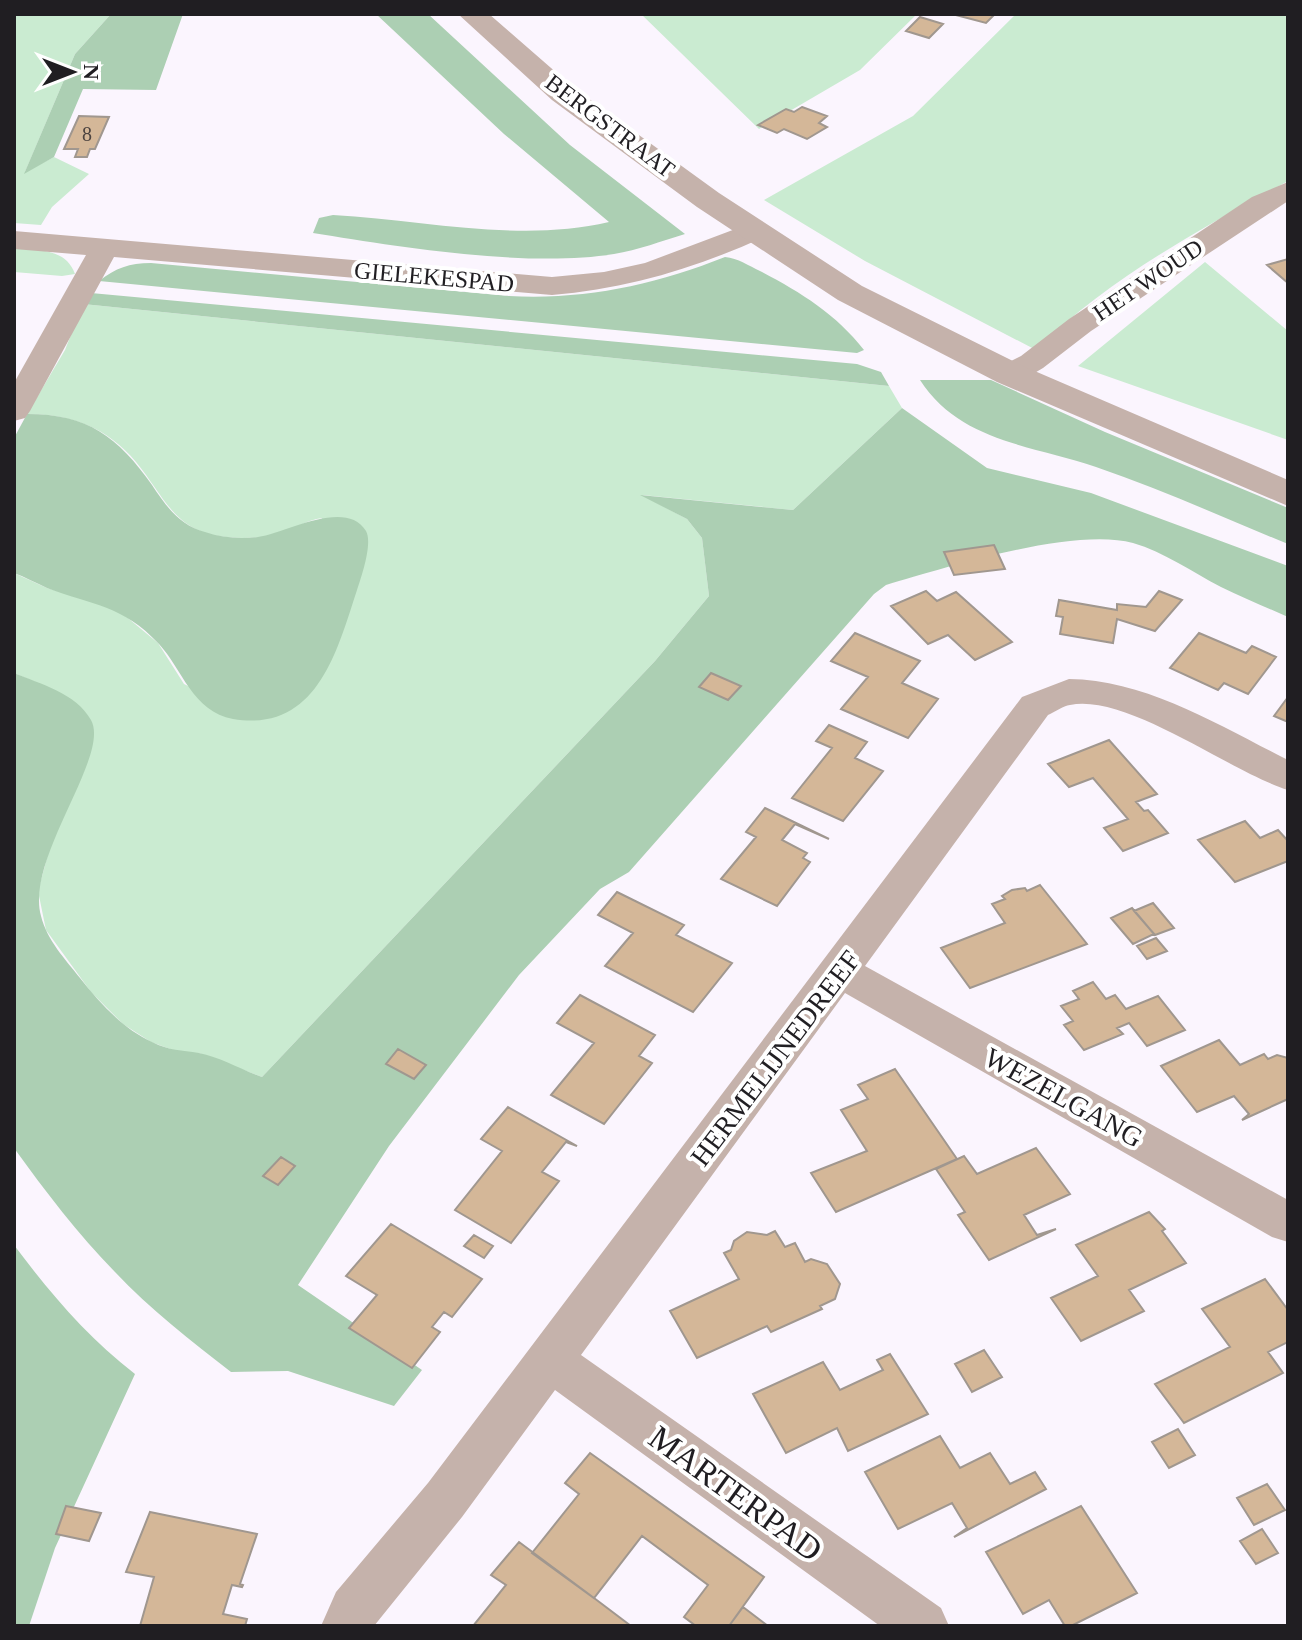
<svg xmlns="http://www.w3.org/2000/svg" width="1302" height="1640" font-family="'Times New Roman',serif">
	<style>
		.green { fill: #caebd1 }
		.forest { fill: #accfb3 }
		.building { fill: #d4b798; stroke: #a0978f; stroke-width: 2 }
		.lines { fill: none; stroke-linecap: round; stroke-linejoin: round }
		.minor { fill: #c5b2ab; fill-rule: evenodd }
		.tertiary { fill: #c5b2ab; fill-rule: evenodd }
		.labels { text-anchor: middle; stroke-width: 8; stroke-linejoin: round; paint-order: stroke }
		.far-number-label { font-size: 20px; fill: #4d4440 }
		.far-street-label { font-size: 24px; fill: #201e22; stroke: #fff }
		.street-label { font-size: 28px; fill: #201e22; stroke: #fff }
		.near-street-label { font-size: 34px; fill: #201e22; stroke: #fff }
	</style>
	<rect width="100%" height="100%" fill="#fbf5fe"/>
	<!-- green -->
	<path class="green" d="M14 14H111L75 54 25 172 54 157 89 174 52 207 41 225 14 223Z
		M641 14H917L860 70 759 129Z
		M1016 14H1288V181C1199 230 1109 278 1036 350L865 261 764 200 913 116Z
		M14 248C37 250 66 248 75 274L62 276 14 272Z
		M1205 262 1288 331V440L1078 366Z
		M83 304 889 386 902 408 793 510 642 495 687 519 702 538 709 596 655 661 262 1077 199 1053H181L151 1042 123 1024 91 992 46 930 38 891 50 847 84 771 91 721C70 695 44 686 14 673V573L47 588 109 606 123 614 158 643 184 684 255 719 322 518C307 520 296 528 282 533 265 538 244 539 226 537 174 532 165 497 136 462 108 428 71 414 27 414L65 350Z"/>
	<!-- forest -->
	<path class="forest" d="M111 14H183L156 90 83 89 54 157 24 174 75 54Z
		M376 14H428L570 145 685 234C662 241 638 250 614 254 529 268 400 247 313 233L319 218 333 215C423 220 520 243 609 222L504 134Z
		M725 257C738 258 749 266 760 271 800 292 836 314 864 350L857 353 99 281C116 268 129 263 151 263L509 296C586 300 654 285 725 257Z
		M91 293 857 364 881 372 889 386 83 304Z
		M920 380H991L1105 432 1288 508V544C1224 518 1161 489 1096 467 1032 445 960 442 920 380Z
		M902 408 987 468 1091 493 1288 566V617C1266 607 1243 598 1221 587 1192 572 1164 552 1133 543 1073 527 948 567 886 585L874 594 629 872 600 889 519 975 389 1146 298 1285 422 1370 394 1406 288 1371 231 1372C191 1341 150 1309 115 1272 78 1234 45 1191 14 1148V673C40 684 76 693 91 720 111 756 25 858 41 916 47 940 65 959 80 978 99 1002 123 1029 152 1042 170 1051 181 1050 199 1053 220 1057 242 1070 262 1077L655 661 709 596 702 538 687 519 640 495 793 510Z
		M27 414C88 414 118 437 152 485 166 506 179 525 205 532 222 538 241 539 258 537 286 533 346 498 366 531 373 543 361 578 357 590 337 651 317 733 233 719 193 712 182 669 159 644 123 605 92 605 47 588 36 583 25 577 14 573V438Z
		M14 1245C50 1293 87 1337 135 1374L55 1548 29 1626H14Z"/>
	<!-- building -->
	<path class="building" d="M952 14H995L986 23Z
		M920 17 943 24 929 38 906 31Z
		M802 107 827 116 819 123 827 127 807 139 784 129 777 133 758 125 786 109 794 112Z
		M79 116 109 117 95 149H90L87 157H75L78 149H64Z
		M1288 259V283L1267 265Z
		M994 545 1005 569 954 575 944 552Z
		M926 591 937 601 956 592 1012 642 975 660 948 635 928 644 891 606Z
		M1159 591 1182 600 1155 631 1117 619 1113 643 1060 634 1063 617 1056 616 1059 600 1117 610V604L1146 607Z
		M855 633 920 661 902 683 938 699 908 738 841 709 868 677 831 661Z
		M1199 633 1246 653 1252 646 1276 657 1248 694 1224 683 1218 690 1170 668Z
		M711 673 741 686 728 700 699 687Z
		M1288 697V722L1274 716Z
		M829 725 867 742 855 758 883 771 843 821 792 798 832 748 816 741Z
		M1109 740 1157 794 1136 802 1144 811 1148 810 1168 833 1123 851 1104 828 1128 819 1093 778 1069 787 1048 764Z
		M765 808 829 839 795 824 782 840 807 853 803 858 810 862 777 906 721 879 756 837 746 832Z
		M1245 821 1260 838 1278 830 1288 841V861L1235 882 1198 840Z
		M1040 885 1087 944 970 988 941 948 1005 923 992 904 1005 899 1002 896 1012 890 1025 888 1027 891Z
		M617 892 684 925 676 935 732 963 693 1012 605 966 633 933 598 915Z
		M1153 903 1174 928 1155 935 1134 911Z
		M1132 908 1154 934 1133 944 1111 918Z
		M1156 938 1167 951 1147 959 1137 946Z
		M1093 982 1106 999 1115 995 1126 1009 1158 996 1185 1030 1147 1046 1129 1023 1117 1028 1123 1034 1084 1050 1064 1025 1073 1021 1061 1006 1079 999 1073 991Z
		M580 995 655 1035 639 1056 652 1063 604 1124 551 1095 594 1043 557 1023Z
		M1219 1040 1240 1065 1264 1054 1268 1059 1277 1055 1288 1058V1099L1242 1120 1249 1114 1234 1096 1197 1112 1161 1066Z
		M398 1049 426 1065 414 1079 386 1064Z
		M895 1069 957 1159 836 1212 811 1173 867 1151 841 1110 868 1099 858 1085Z
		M508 1107 577 1146 566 1142 542 1172 559 1181 511 1243 455 1210 502 1151 481 1139Z
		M1036 1148 1070 1194 1024 1215 1037 1235 1056 1229 989 1260 958 1215 965 1212 936 1169 964 1156 977 1174Z
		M281 1157 295 1166 278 1185 263 1176Z
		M1149 1212 1165 1229 1162 1231 1186 1263 1129 1290 1144 1311 1081 1341 1051 1298 1098 1276 1076 1245Z
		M391 1224 482 1279 452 1317 444 1312 432 1327 440 1332 412 1368 349 1328 377 1295 346 1276Z
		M775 1231 785 1247 795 1243 805 1262 811 1259 827 1264 840 1284 835 1299 820 1306 822 1309 771 1332 767 1326 697 1358 670 1311 739 1279 724 1253 731 1250 734 1241 747 1232 767 1235Z
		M474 1235 493 1246 484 1258 464 1246Z
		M1265 1279 1288 1310V1342L1268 1352 1283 1373 1184 1423 1155 1384 1230 1347 1202 1309Z
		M984 1350 1002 1377 972 1392 955 1364Z
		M890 1354 928 1414 848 1451 837 1428 786 1453 753 1394 823 1362 840 1390 883 1370 877 1360Z
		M1178 1429 1195 1455 1169 1468 1152 1442Z
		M940 1436 960 1468 990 1453 1010 1484 1035 1472 1046 1489 954 1537 967 1528 952 1503 898 1529 865 1472Z
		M590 1453 764 1577 729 1626H696L684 1617 708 1585 642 1536 594 1598 532 1553 579 1494 565 1483Z
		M1267 1484 1285 1510 1254 1525 1237 1498Z
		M66 1506 101 1513 89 1541 56 1534Z
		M1081 1506 1137 1593 1071 1626H1065L1049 1600 1023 1614 986 1552Z
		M150 1512 257 1534 240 1584 243 1585 242 1587 232 1585 223 1614 247 1619 245 1626H140L154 1577 126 1572Z
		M1262 1529 1278 1553 1256 1564 1240 1541Z
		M519 1542 594 1598 631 1626H473L506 1585 491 1575Z
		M743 1607 768 1626H729Z"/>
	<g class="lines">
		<!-- minor -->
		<path class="minor" d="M1288 182V201L1091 331 1043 368 1021 381 1010 383 999 381 995 374 999 367 1021 356 1069 319 1252 197Z
			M754 222 764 225 768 231 764 237C696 268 627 289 552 295L114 257 30 411 25 418 14 421V383L86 255 14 249V231L552 277 604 272 645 263Z
			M1069 679C1147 680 1220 726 1288 760V790C1232 773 1127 693 1070 705 1063 706 1055 712 1048 715L865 966 1288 1200V1242L1272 1237 845 993 581 1355 941 1608 949 1626H880L555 1390 462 1517 374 1626H321L336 1592 428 1483 1022 697Z"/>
		<!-- tertiary -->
		<path class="tertiary" d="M458 14H489L574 88 719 193 862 286 1023 366 1288 480V506L997 382 838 300 697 207 552 100Z"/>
	</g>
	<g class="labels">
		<!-- far-number labels -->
		<g class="far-number-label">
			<text x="87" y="141">8</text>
		</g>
		<!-- far-street labels -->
		<g class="far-street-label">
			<text transform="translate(610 126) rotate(37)" y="8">BERGSTRAAT</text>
			<text transform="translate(434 277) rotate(5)" y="8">GIELEKESPAD</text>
			<text transform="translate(1148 280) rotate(-34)" y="8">HET WOUD</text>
		</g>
		<!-- street labels -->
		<g class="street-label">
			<text transform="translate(775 1058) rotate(-53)" y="10">HERMELIJNEDREEF</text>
			<text transform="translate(1064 1097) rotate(29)" y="10">WEZELGANG</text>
		</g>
		<!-- near-street labels -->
		<g class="near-street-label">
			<text transform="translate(736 1493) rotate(36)" y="12">MARTERPAD</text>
		</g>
	</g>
	<!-- border -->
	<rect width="1302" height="1640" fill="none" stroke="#201e22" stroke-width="32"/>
	<!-- north arrow -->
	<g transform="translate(72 72) rotate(90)" stroke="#ffffff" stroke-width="6" paint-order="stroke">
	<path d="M0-6L14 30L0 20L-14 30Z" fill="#201e22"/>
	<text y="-12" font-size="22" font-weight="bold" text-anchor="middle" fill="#201e22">N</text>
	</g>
</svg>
